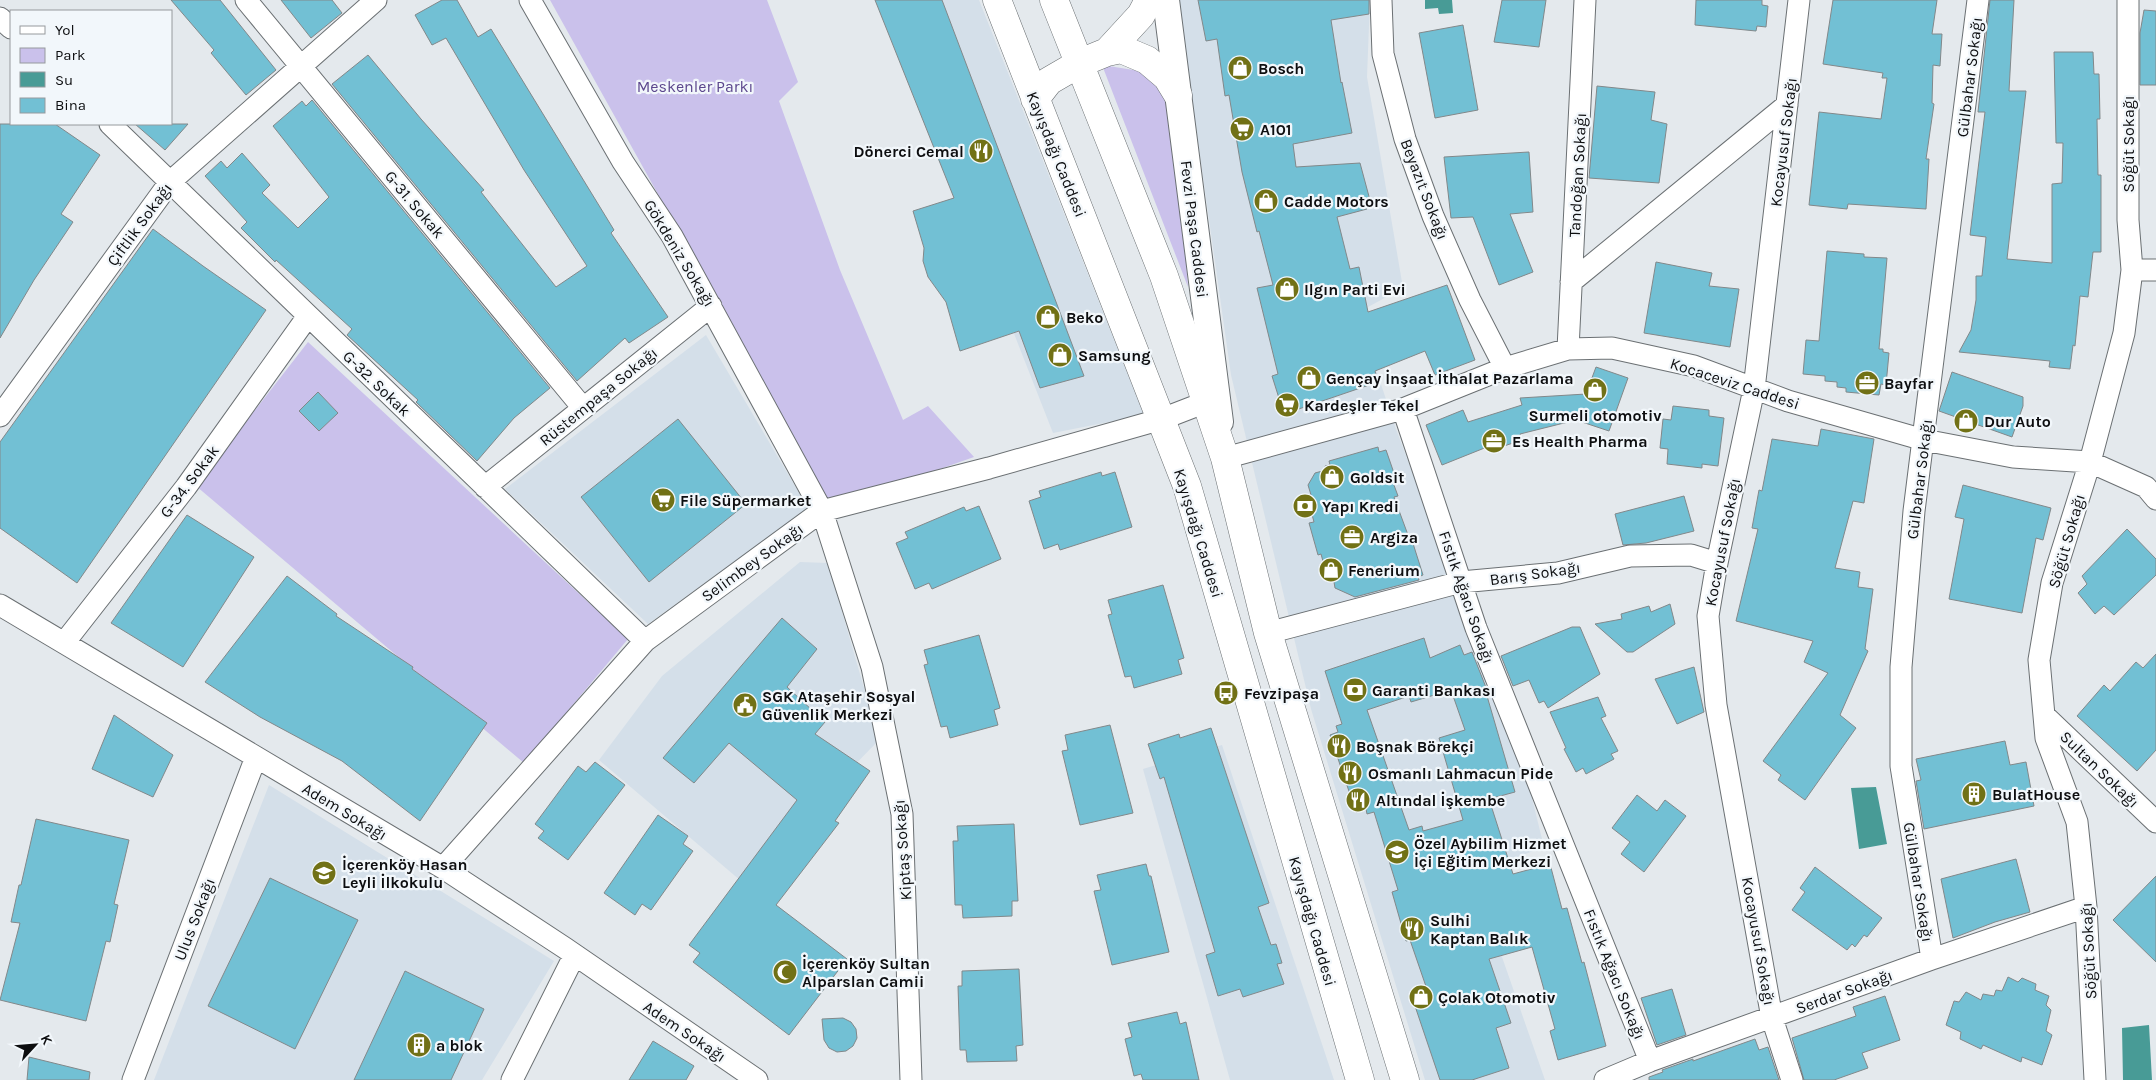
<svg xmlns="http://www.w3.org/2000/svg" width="2156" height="1080" font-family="Karla,sans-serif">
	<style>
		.built { fill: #d4dfe9 }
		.green { fill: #cac1eb }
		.water { fill: #489b96 }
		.building { fill: #72c0d4; stroke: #82888a; fill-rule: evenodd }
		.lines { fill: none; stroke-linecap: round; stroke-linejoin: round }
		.minor-casing { stroke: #6b7073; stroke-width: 23 }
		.tertiary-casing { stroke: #6b7073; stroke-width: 28 }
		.primary-casing { stroke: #6b7073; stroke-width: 29 }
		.minor { stroke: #fff; stroke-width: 21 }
		.tertiary { stroke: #fff; stroke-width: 26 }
		.primary { stroke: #fff; stroke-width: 28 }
		.labels { text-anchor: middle; stroke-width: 4.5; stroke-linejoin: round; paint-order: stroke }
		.poi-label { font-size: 16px; font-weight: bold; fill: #0d0e10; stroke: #f2f7fb; text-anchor: start }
		.street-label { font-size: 16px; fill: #0d0e10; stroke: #f2f7fb }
		.park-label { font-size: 16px; fill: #5c478d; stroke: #f2f7fb }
	</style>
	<rect width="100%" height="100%" fill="#e4e9ed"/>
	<!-- built -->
	<path class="built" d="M883 0H979L1144 415 1053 433Z
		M1178 0H1370L1367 77 1403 288 1357 313 1396 429 1527 778 1544 847 1473 874 1545 1080H1425L1311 709 1231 375Z
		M706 335 808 508 648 624 505 489Z
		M800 562 828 563 879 740 741 881 599 760 662 676Z
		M1222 745 1334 1080H1230L1143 769Z
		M269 785 554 961 482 1080H154Z"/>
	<!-- green -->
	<path class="green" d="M550 0H767L798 82 779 101 840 270 903 420 928 406 974 457 832 507Z
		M1102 65 1140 71 1165 92 1174 109 1188 287Z
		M308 342 628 639 524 763 196 486Z"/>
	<!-- water -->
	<path class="water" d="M1425 0H1452L1453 13 1439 14 1438 8 1425 9Z
		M1876 787 1887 844 1859 849 1851 788Z
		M2149 1025 2152 1080H2123L2122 1028Z"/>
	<!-- building -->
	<path class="building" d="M171 0H220L276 70 246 95 211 53 214 50Z
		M281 0H332L342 13 311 38Z
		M442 0H457L478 37 491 29 614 230 611 233 668 317 629 343 625 338 577 381 332 84 368 55 421 119 484 190 481 192 556 287 587 266 524 170 446 38 432 45 415 15Z
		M875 0H942L1084 376 1040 388 1019 331 960 351 946 302 928 277 923 261 924 248 913 211 954 198Z
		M1198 0H1369V14L1331 20 1341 83 1342 82 1352 133 1293 144 1296 167 1360 163 1371 204 1366 205 1367 209 1337 217 1350 269 1359 267 1368 312 1447 285 1475 360 1435 375 1425 351 1375 371 1378 382 1284 414 1272 376 1278 374 1257 288 1273 285 1259 231 1257 232 1242 172 1229 95 1225 96 1217 39 1206 41Z
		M1502 0H1546L1539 47 1494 42Z
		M1696 0H1762V5L1768 6 1766 27 1757 26 1756 31 1695 25Z
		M1833 0H1937L1932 34H1942L1940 66 1933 65 1932 103 1934 104 1926 159H1929L1926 209 1848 204 1847 209 1809 205 1819 112 1881 119 1887 78H1882L1883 73 1823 64Z
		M1990 0H2014L2009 91H2026L2007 259 2052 263V184L2062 183 2063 143H2056L2054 52H2093L2094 74H2099L2100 119H2097L2098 175H2101V252H2093L2088 297 2080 296 2075 346 2073 345 2070 369 2049 367 2050 361 1959 352 1971 330 1976 300V276H1982L1986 237 1970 235 1985 112H1978Z
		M2144 10 2156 11V85H2140V33Z
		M1463 25 1478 110 1435 118 1419 33Z
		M1597 86 1655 92 1651 120 1667 124 1659 183 1589 178Z
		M312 100 550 388 514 418 477 461 416 402 418 400 347 335 352 329 276 260 275 262 241 228 247 222 205 176 221 161 227 168 242 153 270 185 262 193 298 228 329 197 273 126 302 101 306 106Z
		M0 124H55L100 155 61 214 73 222 34 280 0 338Z
		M135 124H188L165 150Z
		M1529 152 1533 212 1510 214 1533 272 1499 285 1473 217 1451 218 1444 157Z
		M153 229 203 266 266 310 77 583 0 528V442Z
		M1827 251 1864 254V257L1887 258 1879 349H1883V352L1889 353 1886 385 1881 384 1879 395 1846 392V388L1837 387V382L1825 381V376L1803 374 1806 340 1819 341Z
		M1656 262 1712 273 1709 286 1739 289 1730 347 1644 333Z
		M1596 367 1628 378 1609 431 1576 420 1520 434 1522 440 1489 451 1487 447 1442 465 1426 425 1463 410 1468 422 1522 405 1520 398 1586 394Z
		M1952 372 2023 397V406L2012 437 1939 411Z
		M318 392 338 413 319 431 299 411Z
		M1673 406 1709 410V416L1724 418 1718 466 1702 464V468L1667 464 1668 449 1660 448 1663 419 1671 420Z
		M678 419 746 504 649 582 581 497Z
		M1821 429 1874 439 1864 503 1853 501 1835 568 1860 572 1858 587 1873 589 1865 649 1868 651 1840 715 1856 728 1805 800 1778 780 1781 775 1763 761 1828 673 1804 662 1813 641 1736 621 1758 529 1752 528 1759 490 1762 491 1772 439 1818 446Z
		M1378 447 1379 452 1386 450 1395 476 1391 477 1398 496 1394 497 1408 535 1410 534 1423 575 1418 577 1419 580 1355 597 1335 588 1333 576H1327L1321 554 1318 555 1309 523 1314 522 1310 507 1314 505 1308 485 1315 473 1326 470 1325 466 1330 465 1329 461Z
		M1101 472 1102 476 1115 472 1132 527 1060 550 1058 544 1044 549 1029 501 1041 497 1039 491Z
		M1963 485 2051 508 2043 540 2036 538 2022 613 1949 599 1964 519 1955 517Z
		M1684 496 1694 531 1646 543 1623 545 1615 514Z
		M979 506 1001 559 932 589 929 583 915 589 896 543 908 538 905 532 964 507 966 511Z
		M187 515 254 557 183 667 111 623Z
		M2127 529 2156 559V575L2114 615 2104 606 2095 614 2078 593 2087 584 2082 576Z
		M287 576 337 614 336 616 413 667 412 669 487 723 420 821 342 761 260 717 205 682Z
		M1163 585 1184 658 1178 660 1182 674 1134 688 1131 676 1125 677 1108 615 1112 614 1108 600Z
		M1670 604 1675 624 1633 652H1627L1595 624 1622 619 1621 614 1649 606 1651 612Z
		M782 618 817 649 787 687 825 722 815 734 870 771 835 821 839 823 776 905 847 959 789 1035 693 962 700 953 689 945 797 800 729 743 694 783 663 758Z
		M1572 627H1580L1600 674 1548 708 1544 701 1539 703 1529 680 1513 686 1501 656Z
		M979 635 1000 708 994 710 998 725 950 738 947 726 941 727 924 665 928 664 924 650Z
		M1424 638 1430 658 1460 645 1464 655 1472 652 1489 695 1487 696 1515 792 1489 799 1513 874 1550 864 1562 909 1567 908 1582 963 1584 962 1606 1046 1558 1060 1550 1031 1555 1029 1532 947 1489 959 1511 1023 1496 1028 1509 1068 1472 1080H1440L1415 1006 1431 1001 1410 940 1406 941 1392 892 1398 890 1374 812 1367 814 1366 809 1356 812 1330 735 1338 732 1336 726 1342 724 1325 671ZM1451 690 1465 730 1439 738 1463 820 1423 831 1422 826 1409 830 1367 710 1409 696 1411 702Z
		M2156 654V750L2137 771 2077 716 2104 685 2110 691 2136 662 2143 668Z
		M1694 667 1704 712 1677 724 1655 679Z
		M1598 697 1606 716 1601 718 1618 751 1611 754 1614 759 1586 774 1583 768 1576 772 1564 749 1566 748 1550 712Z
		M114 715 173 755 153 797 92 769Z
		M1110 725 1133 813 1080 825 1062 751 1068 750 1065 735Z
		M1211 728 1269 903 1258 907 1271 945 1276 944 1282 963 1277 964 1284 984 1243 997 1240 989 1218 996 1206 955 1215 952 1164 777 1160 779 1148 744 1179 734 1180 738Z
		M2005 741 2010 765 2026 762 2034 806 1924 829 1916 781 1921 780 1916 759Z
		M595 762 625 785 568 860 538 838 544 831 535 824 578 766 586 772Z
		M1637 795 1657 811 1665 800 1686 816 1644 872 1621 854 1630 842 1612 828Z
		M658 815 688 836 683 844 693 851 651 910 642 904 635 915 604 893Z
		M36 819 129 840 114 904 118 905 110 942 106 941 86 1021 0 1000 20 923 11 922 19 885H21Z
		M1014 824 1018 901H1012V916L963 918 962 905H955L953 841H958L957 826Z
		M2016 859 2030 912 1995 922 1953 938 1941 879Z
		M1146 864 1149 876H1151L1169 952 1112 965 1094 891 1101 890 1097 875Z
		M1815 867 1882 918 1867 937 1864 935 1855 947 1852 944 1847 950 1792 910 1805 892 1800 888Z
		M2156 876V962L2113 920Z
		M270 878 358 920 295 1049 208 1006Z
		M1019 969 1023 1045 1016 1046 1017 1061 967 1062 966 1050H960L958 986H962V971Z
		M405 971 484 1009 451 1080H354Z
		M2008 977 2018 982 2022 978 2036 984 2035 990 2049 996 2046 1005 2051 1010 2046 1031 2052 1035 2042 1065 2022 1057 2021 1062 1983 1045 1981 1049 1960 1039 1961 1032 1946 1025 1954 1001 1959 1002 1966 992 1981 1000 1983 994 1994 996 1996 990 2002 991Z
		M1672 989 1686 1035 1657 1045 1641 998Z
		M1885 996 1900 1040 1862 1053 1868 1068 1834 1080H1804L1792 1038 1856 1016 1853 1007Z
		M1177 1012 1180 1024 1186 1022 1199 1080H1143L1141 1074 1134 1076 1125 1039 1132 1037 1128 1023Z
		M843 1018 851 1022 856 1029 857 1038 853 1046 846 1051 837 1052 829 1048 824 1040 822 1019Z
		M1755 1039 1759 1050 1768 1047 1779 1080H1649V1077L1663 1072 1662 1070 1693 1059V1061Z
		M653 1041 694 1066 686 1080H629Z
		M29 1057 90 1072 89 1080H27Z"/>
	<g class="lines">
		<defs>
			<path id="minor" d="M246 0 583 408
				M530 0 623 162 672 236 822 511 872 667 902 814 911 1080
				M1381 0 1383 54 1405 139 1433 216 1470 300 1505 368
				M0 18 11 28
				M110 124 645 641
				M2132 270H2156
				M1571 282 1787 105
				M1568 349 1585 0
				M1403 409 1476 628 1650 1061
				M0 416 170 182 376 0
				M1225 458 1403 409 1505 368 1568 349 1612 348 1694 366 1788 401 1924 440 2013 457 2090 462 2146 487 2156 499
				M485 487 711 306
				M0 605 443 868 565 948 757 1080
				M1268 633 1461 582 1558 573 1630 556 1691 555 1717 563
				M64 643 186 487 308 316
				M2044 715 2156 822
				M443 868 645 641 822 511 989 468 1162 419 1206 402
				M1932 959 1901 766V667L1914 511 1978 0
				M133 1080 256 757
				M512 1080 574 956
				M1605 1080 1650 1061 1932 959 2086 907
				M1792 1080 1772 1018 1716 705 1708 616 1717 563 1754 389 1799 0
				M2095 1080 2086 907 2077 822 2046 738 2039 660 2052 583 2090 462 2124 333 2132 270 2128 220V0"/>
			<path id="tertiary" d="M1166 0 1220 422"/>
			<path id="primary" d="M997 0 1187 486 1360 1080
				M1054 0 1164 276 1225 458 1268 633 1405 1080
				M1107 52 1121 49 1147 60 1167 77 1178 95
				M1035 99 1049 81 1080 63 1107 52 1141 15 1149 0"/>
		</defs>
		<!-- minor casing -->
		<use href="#minor" class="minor-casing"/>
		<!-- tertiary casing -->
		<use href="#tertiary" class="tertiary-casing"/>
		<!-- primary casing -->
		<use href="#primary" class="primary-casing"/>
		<!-- minor -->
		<use href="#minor" class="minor"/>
		<!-- tertiary -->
		<use href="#tertiary" class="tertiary"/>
		<!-- primary -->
		<use href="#primary" class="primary"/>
	</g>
	<!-- icons -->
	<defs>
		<symbol id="shop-disc" viewBox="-11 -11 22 22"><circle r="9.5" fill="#717116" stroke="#f2f7fb"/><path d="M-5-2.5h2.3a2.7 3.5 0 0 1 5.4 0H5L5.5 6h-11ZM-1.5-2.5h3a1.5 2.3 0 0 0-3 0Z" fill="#fff"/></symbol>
		<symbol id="supermarket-disc" viewBox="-11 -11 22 22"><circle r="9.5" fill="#717116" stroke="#f2f7fb"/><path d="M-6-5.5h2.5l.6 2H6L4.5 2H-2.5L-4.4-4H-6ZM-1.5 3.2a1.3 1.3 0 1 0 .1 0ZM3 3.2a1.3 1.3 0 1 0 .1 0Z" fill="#fff"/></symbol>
		<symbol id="restaurant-disc" viewBox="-11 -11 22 22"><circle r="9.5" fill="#717116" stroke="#f2f7fb"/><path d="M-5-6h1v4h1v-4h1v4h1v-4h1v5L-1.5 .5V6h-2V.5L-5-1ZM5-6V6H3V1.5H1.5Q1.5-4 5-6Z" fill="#fff"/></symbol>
		<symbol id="office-disc" viewBox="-11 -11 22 22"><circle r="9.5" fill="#717116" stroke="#f2f7fb"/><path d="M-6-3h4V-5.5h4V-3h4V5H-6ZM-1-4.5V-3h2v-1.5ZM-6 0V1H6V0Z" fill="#fff"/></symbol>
		<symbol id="bank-disc" viewBox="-11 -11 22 22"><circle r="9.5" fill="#717116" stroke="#f2f7fb"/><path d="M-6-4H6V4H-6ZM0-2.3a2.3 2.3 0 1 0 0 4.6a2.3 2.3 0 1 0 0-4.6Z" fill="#fff"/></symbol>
		<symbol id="bus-disc" viewBox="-11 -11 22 22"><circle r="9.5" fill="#717116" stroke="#f2f7fb"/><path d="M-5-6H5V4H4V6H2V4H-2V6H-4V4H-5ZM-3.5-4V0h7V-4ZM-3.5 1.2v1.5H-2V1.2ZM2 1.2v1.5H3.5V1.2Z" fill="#fff"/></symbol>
		<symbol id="civic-disc" viewBox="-11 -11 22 22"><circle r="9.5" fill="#717116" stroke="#f2f7fb"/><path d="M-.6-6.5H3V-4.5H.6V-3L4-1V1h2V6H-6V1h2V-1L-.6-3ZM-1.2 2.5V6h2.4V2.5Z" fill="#fff"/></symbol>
		<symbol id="building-disc" viewBox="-11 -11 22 22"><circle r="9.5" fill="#717116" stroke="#f2f7fb"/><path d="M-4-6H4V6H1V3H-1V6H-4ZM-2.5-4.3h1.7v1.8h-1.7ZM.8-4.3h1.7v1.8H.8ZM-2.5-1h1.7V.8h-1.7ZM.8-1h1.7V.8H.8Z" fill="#fff"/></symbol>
		<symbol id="school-disc" viewBox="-11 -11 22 22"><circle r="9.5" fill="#717116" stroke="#f2f7fb"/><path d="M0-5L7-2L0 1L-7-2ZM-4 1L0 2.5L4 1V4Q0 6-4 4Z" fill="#fff"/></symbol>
		<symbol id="mosque-disc" viewBox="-11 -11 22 22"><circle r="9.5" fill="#717116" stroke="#f2f7fb"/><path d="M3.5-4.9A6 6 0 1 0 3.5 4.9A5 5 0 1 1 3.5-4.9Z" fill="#fff"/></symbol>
	</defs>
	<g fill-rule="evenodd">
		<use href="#shop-disc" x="1226" y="54" width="28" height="28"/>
		<use href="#supermarket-disc" x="1228" y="115" width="28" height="28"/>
		<use href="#restaurant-disc" x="967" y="137" width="28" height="28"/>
		<use href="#shop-disc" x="1252" y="187" width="28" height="28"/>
		<use href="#shop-disc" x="1273" y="275" width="28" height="28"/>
		<use href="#shop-disc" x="1034" y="303" width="28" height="28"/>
		<use href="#shop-disc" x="1046" y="341" width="28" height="28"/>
		<use href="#shop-disc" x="1295" y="364" width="28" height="28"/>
		<use href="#office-disc" x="1853" y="369" width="28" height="28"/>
		<use href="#shop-disc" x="1581" y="376" width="28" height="28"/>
		<use href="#supermarket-disc" x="1273" y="391" width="28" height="28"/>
		<use href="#shop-disc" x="1952" y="407" width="28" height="28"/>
		<use href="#office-disc" x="1480" y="427" width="28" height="28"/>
		<use href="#shop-disc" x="1318" y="463" width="28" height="28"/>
		<use href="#supermarket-disc" x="649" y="486" width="28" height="28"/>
		<use href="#bank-disc" x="1291" y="492" width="28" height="28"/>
		<use href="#office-disc" x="1338" y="523" width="28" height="28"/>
		<use href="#shop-disc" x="1317" y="556" width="28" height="28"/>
		<use href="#bank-disc" x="1341" y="676" width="28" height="28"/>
		<use href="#bus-disc" x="1212" y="679" width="28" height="28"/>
		<use href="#civic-disc" x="731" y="691" width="28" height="28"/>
		<use href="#restaurant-disc" x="1325" y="732" width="28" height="28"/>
		<use href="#restaurant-disc" x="1336" y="759" width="28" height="28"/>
		<use href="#building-disc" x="1960" y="780" width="28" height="28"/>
		<use href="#restaurant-disc" x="1344" y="786" width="28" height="28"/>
		<use href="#school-disc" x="1383" y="838" width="28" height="28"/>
		<use href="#school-disc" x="310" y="859" width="28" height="28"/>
		<use href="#restaurant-disc" x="1398" y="915" width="28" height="28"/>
		<use href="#mosque-disc" x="771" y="958" width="28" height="28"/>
		<use href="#shop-disc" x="1407" y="983" width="28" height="28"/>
		<use href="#building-disc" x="405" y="1031" width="28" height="28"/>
	</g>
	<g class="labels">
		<!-- poi labels -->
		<g class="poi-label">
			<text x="1258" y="74">Bosch</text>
			<text x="1260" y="135">A101</text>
			<text x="964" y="157" text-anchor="end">Dönerci Cemal</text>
			<text x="1284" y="207">Cadde Motors</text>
			<text x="1304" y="295">Ilgın Parti Evi</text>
			<text x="1066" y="323">Beko</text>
			<text x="1078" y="361">Samsung</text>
			<text x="1326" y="384">Gençay İnşaat İthalat Pazarlama</text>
			<text x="1884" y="389">Bayfar</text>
			<text x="1304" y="411">Kardeşler Tekel</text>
			<text x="1595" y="421" text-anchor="middle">Surmeli otomotiv</text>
			<text x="1984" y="427">Dur Auto</text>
			<text x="1512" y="447">Es Health Pharma</text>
			<text x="1350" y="483">Goldsit</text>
			<text x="680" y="506">File Süpermarket</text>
			<text x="1322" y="512">Yapı Kredi</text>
			<text x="1370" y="543">Argiza</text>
			<text x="1348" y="576">Fenerium</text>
			<text x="1372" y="696">Garanti Bankası</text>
			<text x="1244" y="699">Fevzipaşa</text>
			<text x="762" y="702">SGK Ataşehir Sosyal<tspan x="762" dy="18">Güvenlik Merkezi</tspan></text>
			<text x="1356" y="752">Boşnak Börekçi</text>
			<text x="1368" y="779">Osmanlı Lahmacun Pide</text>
			<text x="1992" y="800">BulatHouse</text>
			<text x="1376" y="806">Altındal İşkembe</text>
			<text x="1414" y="849">Özel Aybilim Hizmet<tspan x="1414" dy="18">İçi Eğitim Merkezi</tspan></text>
			<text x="342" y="870">İçerenköy Hasan<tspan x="342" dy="18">Leyli İlkokulu</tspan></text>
			<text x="1430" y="926">Sulhi<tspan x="1430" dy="18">Kaptan Balık</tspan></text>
			<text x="802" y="969">İçerenköy Sultan<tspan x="802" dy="18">Alparslan Camii</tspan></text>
			<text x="1438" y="1003">Çolak Otomotiv</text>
			<text x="436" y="1051">a blok</text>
		</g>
		<!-- street labels -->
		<g class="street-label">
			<text transform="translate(1969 77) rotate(-83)" y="6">Gülbahar Sokağı</text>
			<text transform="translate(1783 142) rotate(-83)" y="6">Kocayusuf Sokağı</text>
			<text transform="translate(2128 144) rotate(-90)" y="6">Söğüt Sokağı</text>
			<text transform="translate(1057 154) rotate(68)" y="6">Kayışdağı Caddesi</text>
			<text transform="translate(1577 175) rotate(-87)" y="6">Tandoğan Sokağı</text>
			<text transform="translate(1425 189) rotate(69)" y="6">Beyazıt Sokağı</text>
			<text transform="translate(415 204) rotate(50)" y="6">G-31. Sokak</text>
			<text transform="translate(139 224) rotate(-54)" y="6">Çiftlik Sokağı</text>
			<text transform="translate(1195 229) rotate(83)" y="6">Fevzi Paşa Caddesi</text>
			<text transform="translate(680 253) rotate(59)" y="6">Gökdeniz Sokağı</text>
			<text transform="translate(377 383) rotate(44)" y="6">G-32. Sokak</text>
			<text transform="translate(1735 383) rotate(18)" y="6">Kocaceviz Caddesi</text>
			<text transform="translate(598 396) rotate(-39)" y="6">Rüstempaşa Sokağı</text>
			<text transform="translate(1919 479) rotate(-83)" y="6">Gülbahar Sokağı</text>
			<text transform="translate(189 481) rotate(-53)" y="6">G-34. Sokak</text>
			<text transform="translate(1199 533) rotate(73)" y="6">Kayışdağı Caddesi</text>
			<text transform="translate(2066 541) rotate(-74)" y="6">Söğüt Sokağı</text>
			<text transform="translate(1722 542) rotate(-79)" y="6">Kocayusuf Sokağı</text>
			<text transform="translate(752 562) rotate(-36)" y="6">Selimbey Sokağı</text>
			<text transform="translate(1535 573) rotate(-8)" y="6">Barış Sokağı</text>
			<text transform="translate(1467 597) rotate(71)" y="6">Fıstık Ağacı Sokağı</text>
			<text transform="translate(2100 769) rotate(44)" y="6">Sultan Sokağı</text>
			<text transform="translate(345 811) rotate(31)" y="6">Adem Sokağı</text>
			<text transform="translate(902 850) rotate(-94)" y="6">Kiptaş Sokağı</text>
			<text transform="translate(1919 882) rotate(81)" y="6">Gülbahar Sokağı</text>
			<text transform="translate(194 919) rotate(-69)" y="6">Ulus Sokağı</text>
			<text transform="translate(1313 921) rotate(74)" y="6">Kayışdağı Caddesi</text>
			<text transform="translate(1759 941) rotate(80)" y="6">Kocayusuf Sokağı</text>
			<text transform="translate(2088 951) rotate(-93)" y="6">Söğüt Sokağı</text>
			<text transform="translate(1615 974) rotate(68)" y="6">Fıstık Ağacı Sokağı</text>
			<text transform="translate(1844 991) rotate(-20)" y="6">Serdar Sokağı</text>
			<text transform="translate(685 1031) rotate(34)" y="6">Adem Sokağı</text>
		</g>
		<!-- park labels -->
		<g class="park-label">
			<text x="695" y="92">Meskenler Parkı</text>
		</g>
	</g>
	<!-- legend -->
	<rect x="10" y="10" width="162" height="115" fill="#f2f7fb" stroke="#969a9d"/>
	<rect x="20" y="26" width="25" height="8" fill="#ffffff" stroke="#969a9d"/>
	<text x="55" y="35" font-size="15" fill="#0d0e10">Yol</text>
	<rect x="20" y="48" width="25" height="15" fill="#cac1eb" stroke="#969a9d"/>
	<text x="55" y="60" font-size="15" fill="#0d0e10">Park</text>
	<rect x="20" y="72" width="25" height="15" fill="#489b96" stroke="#969a9d"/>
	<text x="55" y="85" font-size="15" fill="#0d0e10">Su</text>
	<rect x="20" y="98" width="25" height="15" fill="#72c0d4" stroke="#969a9d"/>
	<text x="55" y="110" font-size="15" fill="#0d0e10">Bina</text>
	<!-- north arrow -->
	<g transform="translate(35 1045) rotate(64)" stroke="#f2f7fb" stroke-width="4" paint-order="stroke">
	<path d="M0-4L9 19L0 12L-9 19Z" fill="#0d0e10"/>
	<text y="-8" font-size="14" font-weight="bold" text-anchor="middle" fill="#0d0e10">K</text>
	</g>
</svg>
